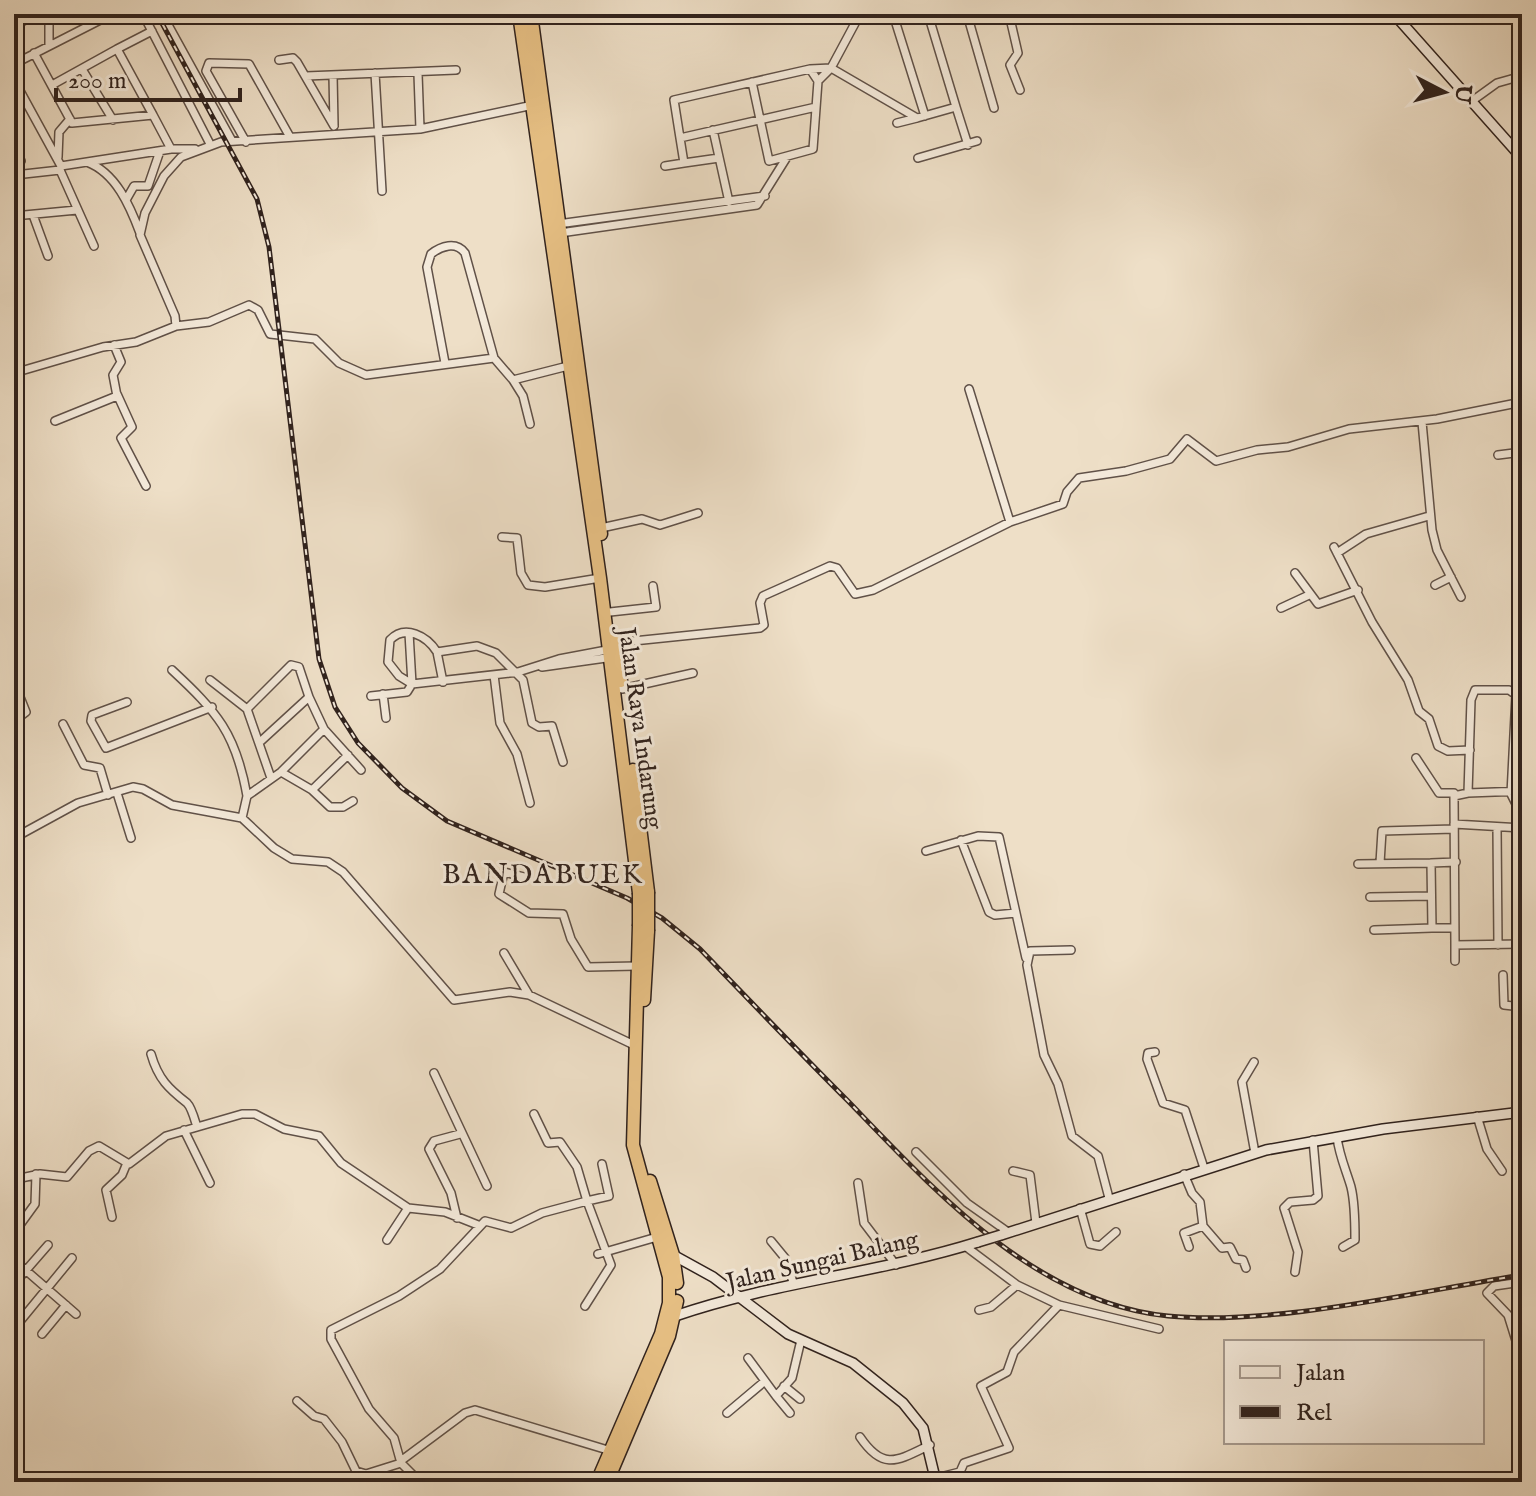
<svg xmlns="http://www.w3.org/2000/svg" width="1536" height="1496" font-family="'IM FELL English',serif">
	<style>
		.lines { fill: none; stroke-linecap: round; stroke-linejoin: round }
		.street-casing { stroke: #605148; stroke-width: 10 }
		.secondary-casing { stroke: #30221d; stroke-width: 12 }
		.highway-casing { stroke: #30221d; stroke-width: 15 }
		.street { stroke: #f4eadb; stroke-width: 7 }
		.secondary { stroke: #f4eadb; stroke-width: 9 }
		.highway { stroke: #e7c084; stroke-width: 12 }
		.rail-casing { stroke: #30221d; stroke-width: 5 }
		.rail { stroke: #f4eadb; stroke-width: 2; stroke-dasharray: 6; stroke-linecap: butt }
		.secondary-bridge-casing { stroke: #30221d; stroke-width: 12; stroke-linecap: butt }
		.highway-bridge-casing { stroke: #30221d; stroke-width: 15; stroke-linecap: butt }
		.secondary-bridge { stroke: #f4eadb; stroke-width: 9 }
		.highway-bridge { stroke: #e7c084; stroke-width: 12 }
		.labels { text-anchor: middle; stroke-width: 6; stroke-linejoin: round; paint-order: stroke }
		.street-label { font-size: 24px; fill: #30221d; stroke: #f4eadb }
		.quarter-label { font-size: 28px; letter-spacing: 2px; fill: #30221d; stroke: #f4eadb }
	</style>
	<rect width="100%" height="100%" fill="#eedfc7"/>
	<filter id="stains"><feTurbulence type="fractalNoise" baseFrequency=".0025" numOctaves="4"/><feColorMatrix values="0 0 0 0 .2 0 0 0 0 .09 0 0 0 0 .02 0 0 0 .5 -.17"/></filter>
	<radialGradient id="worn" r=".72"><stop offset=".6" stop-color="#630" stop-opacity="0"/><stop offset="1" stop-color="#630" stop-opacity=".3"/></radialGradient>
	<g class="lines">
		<defs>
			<path id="street" d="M49 14V45
				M143 14 210 144
				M162 14 232 141
				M860 14 831 68 917 118 956 107 928 14
				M893 14 925 116
				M967 14 994 108
				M1009 14 1018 53 1010 65 1020 90
				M14 26 36 14
				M117 49 152 31
				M34 53 72 123 153 115 171 149
				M279 60 293 58 297 62 334 126
				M14 64 112 14
				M82 69 113 120
				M810 69 831 68 818 81
				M375 73 382 191
				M418 74 420 129
				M333 75 334 125
				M306 76 456 70
				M14 80 61 166
				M52 85 117 49 153 115
				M1472 101 1497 83 1522 76
				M956 107 968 145
				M897 123 917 118
				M713 130 729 202
				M680 138 674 100 810 69 818 81 813 149 769 161 752 82
				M246 142 206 71 209 63 249 64 290 137
				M14 147 21 161
				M58 157 59 132 70 119
				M719 158 684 163 680 138 816 107
				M918 158 977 141
				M87 162C116 173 130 206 140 233
				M665 166 684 163
				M60 170 94 246
				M15 175 60 170 61 166 171 149H195
				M126 200 134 186H148L160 151
				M33 215 48 256
				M14 216 77 210
				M558 224 765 196
				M560 233 757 205 787 157
				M176 326 209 322 249 305 258 310 270 334 315 339 339 363 366 375 494 358 513 380 568 366
				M445 363 427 267 431 254C441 246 456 241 465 253L494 358
				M14 373 103 347 136 342 176 326 175 316 140 235 145 213 164 176 181 157 221 142 420 129 533 105
				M513 380 523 396 530 424
				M969 389 1010 522
				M117 394 132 427 121 438 146 486
				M55 421 117 396 113 375 121 362 114 345
				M1422 422 1432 530 1437 550 1461 597
				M1498 455 1522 452
				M601 528 642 519 660 525 698 513
				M502 537 517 538 521 573 528 585 545 587 600 578
				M1334 547 1372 622 1408 680 1419 711 1429 719 1438 746 1448 751 1470 750
				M1337 553 1366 534 1429 516
				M1295 573 1318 604 1358 590
				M1435 585 1451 577
				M1281 608 1309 595
				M610 612 656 607 653 586
				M409 633 412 684
				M614 643 760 628 764 625 760 603 763 596 830 566 837 568 855 594 873 590 1010 522 1063 504 1067 492 1079 478 1126 471 1170 459 1187 439 1216 461 1257 450 1288 447 1349 429 1437 419 1522 402
				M542 667 613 657
				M172 670C217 712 236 733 247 796
				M494 675 500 723 517 754 530 803
				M210 680 247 709 271 778
				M14 682 26 712 14 721
				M443 682 437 652 477 646 496 653 523 680 532 723 539 727 552 726 563 762
				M412 684 399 676 388 662 390 640C405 624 427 636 437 652
				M622 689 693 673
				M383 694 386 718
				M371 696 407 692 412 684 518 672 559 659 612 649
				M127 702 92 715 91 721 106 748 212 707
				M247 709 291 665 299 667 309 697
				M63 724 84 765 100 768 108 795
				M324 729 361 770
				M348 755 312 790 330 807H343L353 801
				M1416 758 1439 793H1454
				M281 772 312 790
				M117 793 131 838
				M1468 793 1522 791
				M242 818 247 796 281 772 324 729 309 697 261 741
				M1454 824 1522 828
				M1497 828 1498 945
				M14 838 78 803 133 787 143 789 172 805 242 818 274 848 292 859 328 862 343 872 454 1000 510 992 529 995 634 1045
				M961 840 989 912 995 915 1016 913
				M926 851 978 836 999 837 1026 958
				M1380 863 1382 831 1454 829
				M1358 864 1431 863
				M524 877 504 872 499 894 529 913 563 914 571 939 588 967 637 966
				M1370 897 1431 896
				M1432 928H1454
				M1374 930 1432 928 1431 863 1456 862
				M1455 945 1454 796 1468 793 1471 700 1475 690H1509L1516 695 1511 794 1522 816
				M1071 950 1030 951 1027 965 1044 1055 1058 1084 1072 1136 1098 1156 1109 1198
				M504 953 529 995
				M1455 961V945L1522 944
				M1503 975 1504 1005 1522 1007
				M1155 1052 1148 1053 1147 1059 1163 1103 1185 1110 1204 1168
				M151 1054C158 1079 169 1089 187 1103 192 1108 195 1121 197 1127
				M1254 1062 1242 1082 1255 1153
				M434 1073 487 1186
				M534 1114 548 1143 560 1142 577 1167 587 1201 609 1196 602 1164
				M1477 1116 1487 1149 1502 1171
				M184 1130 210 1183
				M1337 1137C1339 1155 1346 1170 1351 1187 1355 1203 1355 1223 1355 1240L1343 1247
				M916 1152 967 1203 1008 1232
				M1013 1171 1030 1175 1036 1223
				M14 1174 21 1178 40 1174 67 1177 89 1151 99 1146 129 1164 166 1136 242 1114H255L284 1129 319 1136 341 1163 408 1208 445 1212 478 1225
				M1184 1174 1192 1193 1200 1202 1203 1226 1222 1248 1230 1247 1236 1259 1243 1260 1246 1268
				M858 1183 864 1223 896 1265
				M1080 1208 1090 1244 1100 1246 1116 1232
				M112 1217 106 1190 122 1175 127 1163
				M457 1218 451 1193 429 1149 434 1141 460 1134
				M14 1233 35 1204 36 1174
				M387 1240 408 1208
				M771 1241 785 1258 794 1285
				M965 1246 1017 1285 1059 1305 1159 1329
				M1189 1247 1184 1233 1203 1226
				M598 1254 657 1237
				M14 1260 76 1314
				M1295 1272 1298 1252 1284 1208 1290 1202 1313 1200 1318 1196 1313 1140
				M1522 1282 1494 1286 1487 1293 1508 1315 1522 1360
				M14 1284 48 1245
				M979 1310 991 1307 1017 1285
				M21 1320 72 1258
				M42 1334 66 1305
				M748 1358 776 1396 792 1378 801 1340
				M784 1386 800 1399
				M776 1396 790 1413
				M297 1401 314 1416 324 1419 342 1442 356 1471 366 1474 401 1463
				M727 1413 765 1381
				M860 1437C883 1471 897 1461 930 1445
				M402 1460 465 1413 475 1410 611 1451
				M540 1476 574 1482
				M936 1478 960 1472 964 1463 1009 1448 981 1386 1007 1372 1014 1352 1059 1305
				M420 1482 401 1463 394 1438 369 1409 331 1339V1330L399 1296 440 1269 485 1221 511 1228 542 1213 587 1201 611 1265 585 1306"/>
			<path id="secondary" d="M1394 14 1522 158
				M1001 1235 1266 1150 1383 1129 1522 1112
				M673 1255 713 1277 788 1334 853 1363 903 1403 923 1428 936 1482
				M675 1316C774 1282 879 1273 978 1242"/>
			<path id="highway" d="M519 14 600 578 639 893
				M531 14 601 534
				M615 640 621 681
				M633 770 648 892
				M644 1000 648 931
				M650 1181 673 1255 677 1283
				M597 1482 661 1334 669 1303V1277L633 1145 639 926
				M607 1482 669 1336 677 1301"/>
		</defs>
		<!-- street casing -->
		<use href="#street" class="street-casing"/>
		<!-- secondary casing -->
		<use href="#secondary" class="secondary-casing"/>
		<!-- highway casing -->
		<use href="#highway" class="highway-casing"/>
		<!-- street -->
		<use href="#street" class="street"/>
		<!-- secondary -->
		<use href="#secondary" class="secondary"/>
		<!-- highway -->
		<use href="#highway" class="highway"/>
		<defs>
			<path id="rail" d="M157 14 257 199 269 247 319 659 335 707 358 743 402 788 447 821 627 898 662 918 700 949C749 1000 798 1051 848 1101 934 1190 1036 1303 1168 1316 1275 1326 1414 1292 1522 1275"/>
		</defs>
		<!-- rail casing -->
		<use href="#rail" class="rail-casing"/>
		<!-- rail -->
		<use href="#rail" class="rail"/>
		<defs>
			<path id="secondary-bridge" d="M978 1242 1001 1235"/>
			<path id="highway-bridge" d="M648 892V931
				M639 893V926"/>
		</defs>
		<!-- secondary-bridge casing -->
		<use href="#secondary-bridge" class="secondary-bridge-casing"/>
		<!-- highway-bridge casing -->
		<use href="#highway-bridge" class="highway-bridge-casing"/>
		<!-- secondary-bridge -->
		<use href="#secondary-bridge" class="secondary-bridge"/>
		<!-- highway-bridge -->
		<use href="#highway-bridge" class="highway-bridge"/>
	</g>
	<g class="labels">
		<!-- street labels -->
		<g class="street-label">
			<text transform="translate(641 728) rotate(82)" y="8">Jalan Raya Indarung</text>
			<text transform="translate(822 1260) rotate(-13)" y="8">Jalan Sungai Balang</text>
		</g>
		<!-- quarter labels -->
		<g class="quarter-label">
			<text x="543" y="883">BANDABUEK</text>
		</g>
	</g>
	<!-- margin -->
	<rect width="1536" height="1496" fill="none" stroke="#eedfc7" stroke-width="48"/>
	<rect x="16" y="16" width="1504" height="1464" fill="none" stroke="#30221d" stroke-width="4"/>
	<rect x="24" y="24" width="1488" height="1448" fill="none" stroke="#30221d" stroke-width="2"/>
	<!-- legend -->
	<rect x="1224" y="1340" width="260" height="104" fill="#f4eadb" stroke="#a69a8f" stroke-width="2"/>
	<rect x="1240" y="1366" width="40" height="12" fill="#f4eadb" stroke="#a69a8f" stroke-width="2"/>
	<text x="1296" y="1380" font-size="24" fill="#30221d">Jalan</text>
	<rect x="1240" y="1406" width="40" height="12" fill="#30221d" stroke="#a69a8f" stroke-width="2"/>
	<text x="1296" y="1420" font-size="24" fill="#30221d">Rel</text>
	<!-- north arrow -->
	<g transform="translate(1444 92) rotate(96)" stroke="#f4eadb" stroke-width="6" paint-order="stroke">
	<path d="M0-6L14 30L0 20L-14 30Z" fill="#30221d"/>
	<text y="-12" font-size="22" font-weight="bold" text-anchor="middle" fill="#30221d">U</text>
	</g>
	<!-- scale -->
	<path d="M56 88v12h184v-12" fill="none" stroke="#30221d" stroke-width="4"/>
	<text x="68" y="88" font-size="24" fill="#30221d" stroke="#f4eadb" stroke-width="6" paint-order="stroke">200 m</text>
	<rect width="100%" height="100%" filter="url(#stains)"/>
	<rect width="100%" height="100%" fill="url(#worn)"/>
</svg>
